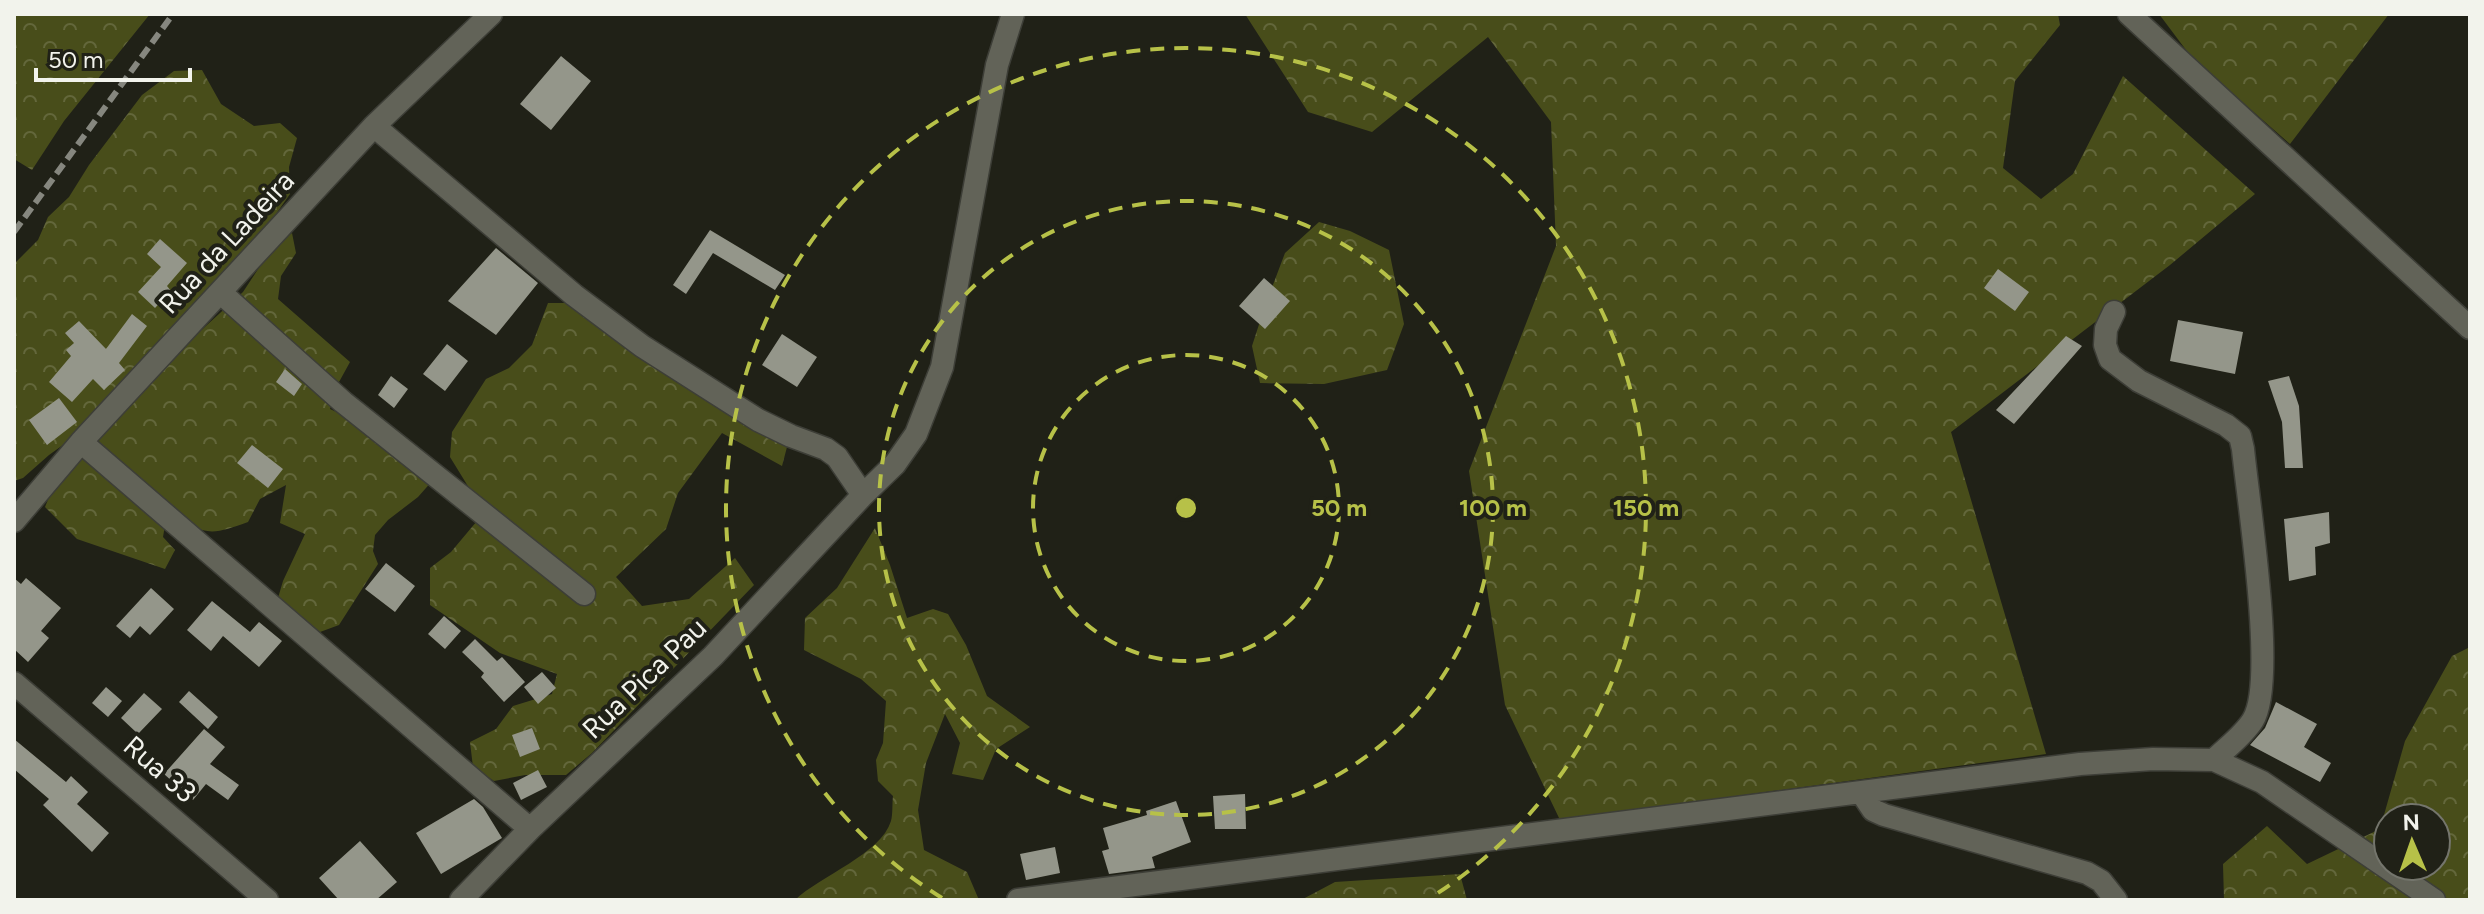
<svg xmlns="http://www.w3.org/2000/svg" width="2484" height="914" font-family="Figtree,sans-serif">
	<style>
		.forest { fill: url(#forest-crowns); fill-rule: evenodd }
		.building { fill: #94968a }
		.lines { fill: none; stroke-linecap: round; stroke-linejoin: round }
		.minor-casing { stroke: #3d3e37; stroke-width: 25 }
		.minor { stroke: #626358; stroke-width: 22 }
		.rail { stroke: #86877f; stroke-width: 6; stroke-dasharray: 12 6; stroke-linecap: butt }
		.ring { fill: none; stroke: #b7c148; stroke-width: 4; stroke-dasharray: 14 10 }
		.labels { text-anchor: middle; stroke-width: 8; stroke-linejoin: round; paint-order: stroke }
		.street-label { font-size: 28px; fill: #f2f3ec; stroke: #202117 }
		.centre { fill: #b7c148; stroke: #202117; stroke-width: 4 }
		.ring-label { font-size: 24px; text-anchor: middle; font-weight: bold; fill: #b7c148; stroke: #202117; stroke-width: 8; stroke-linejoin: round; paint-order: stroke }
	</style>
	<defs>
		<pattern id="forest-crowns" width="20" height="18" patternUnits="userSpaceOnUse" patternTransform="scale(2)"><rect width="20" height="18" fill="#484d1a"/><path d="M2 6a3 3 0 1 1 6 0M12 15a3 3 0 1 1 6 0" fill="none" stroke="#63673b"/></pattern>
	</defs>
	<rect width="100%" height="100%" fill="#202117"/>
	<!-- forest -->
	<path class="forest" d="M14 14H150L64 121 32 170 14 159Z
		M1245 14H2058L2060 25 2015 81 2003 168 2041 199 2073 174 2123 76 2255 194 2170 265 1951 432 2046 754 1560 820 1505 705 1469 471 1556 246 1551 122 1488 37 1372 132 1308 112Z
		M2159 14H2389L2290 144 2192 58Z
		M202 70 221 104 254 126 280 123 297 138 289 167 290 194 260 237 159 340 136 374 81 432 49 455 23 478 14 481V264L38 240 48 217 69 197 89 165 142 95 174 71Z
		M1319 222 1350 231 1389 250 1404 324 1387 370 1324 384 1260 383 1252 346 1265 306 1285 253Z
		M292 233 296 253 281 276 278 299 350 362 339 382 330 409 366 426 433 480 418 497 388 520 375 535 373 551 378 564 339 625 320 632 298 619 278 598 283 581 305 534 280 523 286 485 260 499 248 522C215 534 200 539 177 509L165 525 163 537 175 550 165 569 77 539 45 507 54 485 144 391 173 356 243 292 274 245Z
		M548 303H571L742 422 787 447 782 466 722 433 678 493 666 529 616 577 642 606 689 599 735 558 754 585 592 753 566 775H525L494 781 473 767 470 742 496 729 513 706 552 694 557 674 500 653 430 605V568L451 552 477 521 474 496 450 457 452 432 486 379 509 368 532 345Z
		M875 528 890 565 907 618 933 609 948 614 966 645 987 696 1030 727 996 749 983 780 952 774 960 743 945 714 926 763 918 810 924 850 967 872 979 900H795C820 876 881 854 891 821 893 814 892 804 893 796L878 781 876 760 883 743 886 701 861 679 804 650 805 618 837 588Z
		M2470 647V900H2224L2223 864 2267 826 2307 864 2380 829 2405 741 2452 656ZM2388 818H2436V866H2388Z
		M1460 874 1467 900H1301L1335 882Z"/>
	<!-- building -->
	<path class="building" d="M561 56 591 81 551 130 520 104Z
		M710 230 785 275 775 290 713 253 686 294 673 285Z
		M160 239 187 263 167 286 171 291 155 308 138 292 161 267 147 254Z
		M496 248 538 283 496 335 448 301Z
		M1998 269 2029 292 2015 311 1984 288Z
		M1264 278 1290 301 1265 329 1239 306Z
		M132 314 147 326 119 363 125 370 104 390 93 379 72 402 49 382 71 356 66 350 74 343 65 333 79 321 106 349Z
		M2178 320 2243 332 2235 374 2170 361Z
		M782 334 817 357 797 387 762 365Z
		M2066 336 2082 346 2014 424 1996 410Z
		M447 344 468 361 445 391 423 374Z
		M285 369 302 384 294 396 276 382Z
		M391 376 408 389 394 408 378 395Z
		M2289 376 2299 406 2303 468H2285L2282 422 2268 381Z
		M59 398 77 422 47 445 29 420Z
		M252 445 283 469 268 488 237 463Z
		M2329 512 2330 543 2315 547 2316 575 2289 581 2284 519Z
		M386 563 415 586 395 612 365 589Z
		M14 578 21 584 26 578 61 608 41 631 49 638 28 662 14 649Z
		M151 588 174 609 150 635 140 626 130 638 116 626Z
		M212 601 250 632 259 622 282 641 259 667 223 636 211 651 187 630Z
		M444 616 461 631 445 649 428 634Z
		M475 639 497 661 502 657 525 682 504 702 481 677 484 673 462 652Z
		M542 672 556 688 538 704 524 687Z
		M106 687 122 701 108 717 92 703Z
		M189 691 218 717 208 729 179 702Z
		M144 693 162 709 138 734 121 718Z
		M2276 702 2317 724 2304 747 2331 763 2320 782 2250 745 2265 728Z
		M532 728 540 749 520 757 512 735Z
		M204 729 225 747 210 764 239 785 228 800 206 784 193 800 164 774Z
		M14 739 66 782 71 776 88 792 77 804 109 833 92 852 43 805 49 799 14 769Z
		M143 747 154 758 143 769 132 758Z
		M538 770 547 787 521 800 513 783Z
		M1245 794 1246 829H1215L1213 796Z
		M474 799 483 807 502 838 441 874 416 833Z
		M1176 801 1191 842 1152 857 1155 868 1109 874 1102 851 1109 849 1103 828 1147 815 1146 811Z
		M360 841 397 882 376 900H339L319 878Z
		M1055 847 1060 873 1026 880 1020 854Z"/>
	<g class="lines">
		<defs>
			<path id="minor" d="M2129 14 2470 328
				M374 126 574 295 642 346 758 420 791 436 826 449 837 457 863 495
				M220 292 343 402 584 594
				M2114 312 2106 329 2105 345 2110 359 2139 381 2226 425 2240 436 2243 449C2248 501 2277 681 2253 720 2244 735 2226 748 2214 760
				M81 442 530 829
				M14 521 81 442 374 126 491 14
				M14 683 267 900
				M1861 792 1873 810 1884 815 2087 873 2101 881 2116 900
				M461 900 530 829 713 656 863 495 895 464 916 434 942 367 997 65 1013 14
				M1018 900 2080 764 2153 759 2214 760 2262 782 2434 900"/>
		</defs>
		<!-- minor casing -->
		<use href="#minor" class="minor-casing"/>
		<!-- minor -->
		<use href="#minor" class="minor"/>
		<!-- rail -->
		<path class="rail" d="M14 232 173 14"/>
	</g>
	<!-- distance rings -->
	<g class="ring">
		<circle cx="1186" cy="508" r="153"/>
		<circle cx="1186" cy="508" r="307"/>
		<path d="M942 898A460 460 0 1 1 1430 898"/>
	</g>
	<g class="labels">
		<!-- street labels -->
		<g class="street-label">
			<text transform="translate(226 242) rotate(-47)" y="10">Rua da Ladeira</text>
			<text transform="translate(644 678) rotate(-44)" y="10">Rua Pica Pau</text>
			<text transform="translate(160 769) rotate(41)" y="10">Rua 33</text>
		</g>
	</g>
	<circle cx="1186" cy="508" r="12" class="centre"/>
	<g class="ring-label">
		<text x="1339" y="516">50 m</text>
		<text x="1493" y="516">100 m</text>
		<text x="1646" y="516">150 m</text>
	</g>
	<!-- border -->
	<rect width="2484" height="914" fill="none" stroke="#f2f3ec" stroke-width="32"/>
	<!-- north arrow -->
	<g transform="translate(2412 842) rotate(358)"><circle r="38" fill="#202117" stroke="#74756c" stroke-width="2"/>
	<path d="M0-6L14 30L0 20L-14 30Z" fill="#b7c148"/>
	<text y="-12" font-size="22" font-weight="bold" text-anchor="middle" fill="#f2f3ec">N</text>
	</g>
	<!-- scale -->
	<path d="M36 68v12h154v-12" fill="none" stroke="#f2f3ec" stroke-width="4"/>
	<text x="48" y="68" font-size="24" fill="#f2f3ec" stroke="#202117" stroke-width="6" paint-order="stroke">50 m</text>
</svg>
